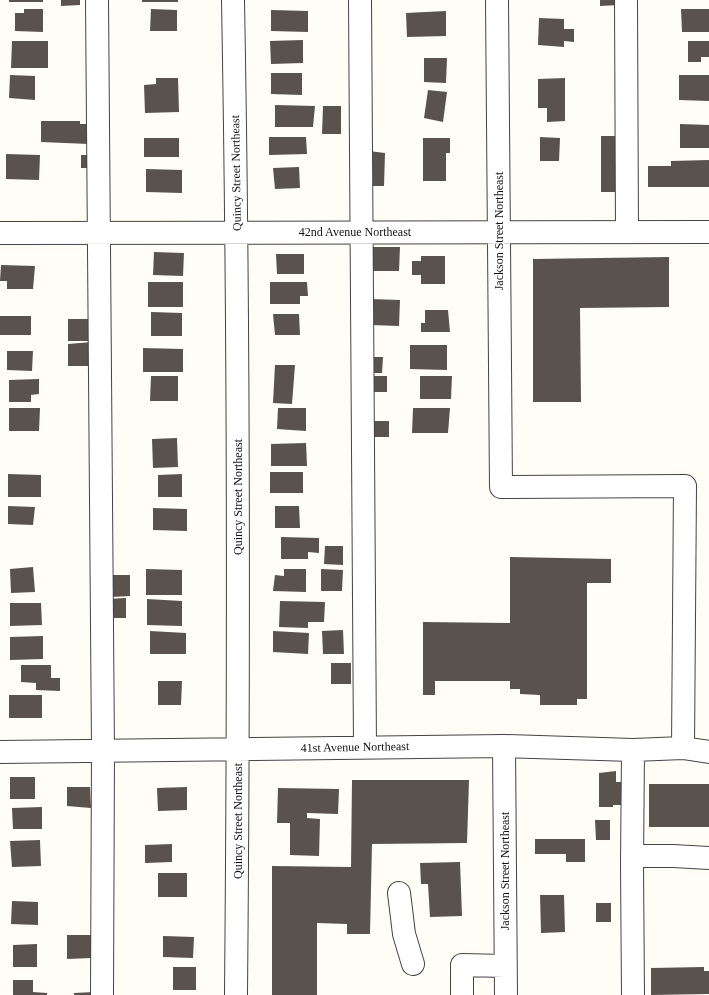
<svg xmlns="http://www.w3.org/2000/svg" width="709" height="995" font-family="Georgia,serif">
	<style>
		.building { fill: #5a524d }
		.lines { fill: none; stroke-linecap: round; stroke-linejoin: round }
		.minor-casing { stroke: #444; stroke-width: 24 }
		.minor { stroke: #fff; stroke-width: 22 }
		.labels { text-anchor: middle; stroke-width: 4; stroke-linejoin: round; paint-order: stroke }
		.street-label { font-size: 12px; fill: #111; stroke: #fff }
	</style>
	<rect width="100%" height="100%" fill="#fffdf5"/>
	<!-- building -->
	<path class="building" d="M9 0H43V2H9Z
		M61 0H80V5L61 6Z
		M142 0H178V2H142Z
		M600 0H619V5L600 6Z
		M24 9H43V32L15 31V13H24Z
		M151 9 177 10V31H150Z
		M681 9H709V32H682Z
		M271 10 308 11V32L271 31Z
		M446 11V36L407 37 406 13Z
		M539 18 564 19V29H574V42L564 41V47L538 45Z
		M303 40V63L271 64 270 41Z
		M12 41H48V68H11Z
		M688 41H709V57H701V62H688Z
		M424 58H447L446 83 424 82Z
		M271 73H302V95L271 94Z
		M10 75 35 76V100L9 98Z
		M679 75H709V101L679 100Z
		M156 78H178L179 112 145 113 144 85 156 84Z
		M565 78V121L547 122V108H538V79Z
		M428 90 447 92 443 122 424 118Z
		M275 105 315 106 313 127H275Z
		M323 106H341V134H322Z
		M41 121H80V124H89V144L41 142Z
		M680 124 709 125V148H680Z
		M601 136H619L620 192H601Z
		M269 137H306L307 154 269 155Z
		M540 137 560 138 559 161H540Z
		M144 138H179V157H144Z
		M423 138H450V153H446V181H423Z
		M369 151 385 153 384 186H367Z
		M6 154 40 155 39 180 6 179Z
		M81 155H89L88 168H81Z
		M709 160V187H648V166H671V161Z
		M299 167 300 188 275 189 273 168Z
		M146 169 182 170V193L146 192Z
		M370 247H400L399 271H370Z
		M154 252 184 253 183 276 153 275Z
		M276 254H304V274H277Z
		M421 256H445V284H421V275H412V261H421Z
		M669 257V307L580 308 581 402H533V259Z
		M1 265 35 266 33 289H7V281H0Z
		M148 282H183V307H148Z
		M270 282H307L308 296H300V304H270Z
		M370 299 400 300 399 326 370 325Z
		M425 310H448L450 332H421V323H425Z
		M151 312 182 313V336H151Z
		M273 314H299L300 335H275Z
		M0 316H31V335H0Z
		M68 319H91V341H68Z
		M92 342V366H68V344Z
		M410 345H447V370L410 369Z
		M143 348 183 349V372H143Z
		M7 351H33L32 371 7 370Z
		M369 357H383L382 373H369Z
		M275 365H295L292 404 273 403Z
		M151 376H178V401H150Z
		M370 376H387V392H370Z
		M420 376H452L451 399H420Z
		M39 379V394L31 395V402H9V380Z
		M9 408H40L39 431H9Z
		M278 408H306V431L277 429Z
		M413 408H450L448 433H412Z
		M370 421H389V437H370Z
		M177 438 178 467 153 468 152 439Z
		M306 443 307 466H271V444Z
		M270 472H303V493H270Z
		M8 474 41 475V497H8Z
		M182 474V497H158V475Z
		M8 506 35 507 33 525 8 524Z
		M275 506H299L300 528H275Z
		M153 508 187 509V531L153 530Z
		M281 537 319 538V553L308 552V559H281Z
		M325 546H343V565L324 564Z
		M510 557 611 559V583H587V699H577V705H540V695L520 694V689H510V681H435V695H423V622L510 623Z
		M33 567 35 592 11 593 10 569Z
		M146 569 182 570V595H146Z
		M284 569H306V592L273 591 275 575 284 576Z
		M321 569 343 570 342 591H321Z
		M110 575H130V596L111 597Z
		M126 598V618H106V599Z
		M147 599 182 601V626L147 625Z
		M280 601 325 602 324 622H308V628L279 627Z
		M10 603H41L42 625 10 626Z
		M343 630 344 654H323L322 631Z
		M150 631 186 633V654H150Z
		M273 631 309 633 308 654 273 652Z
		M43 636V659L10 660V637Z
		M331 663H351V684H331Z
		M21 665H51V678H60V691L36 690V683L21 682Z
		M158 681H182L181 705H158Z
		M9 695H42V718H9Z
		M616 771V782H622L623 805H613V807H599V773Z
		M10 777H35V799H10Z
		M352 780H469L467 843 372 844 370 934H347V924L317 923V995H272V866L351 867Z
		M649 784H709V827H649Z
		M67 787H90L91 808 67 806Z
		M187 787V810L158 811 157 788Z
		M278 788 339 789 338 814 307 813V818L320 819 319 856 290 855V823H277Z
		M42 807V829H13L12 808Z
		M595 820H610V840H596Z
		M535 839H585V862H566V854H535Z
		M40 840 41 866 12 867 10 841Z
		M172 844V862L145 863V845Z
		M460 862 462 916 430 917 428 884H421L420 863Z
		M158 873H187V897H158Z
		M540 895H564L565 932 541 933Z
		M12 901 38 902V925L11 924Z
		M596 903H611V922H596Z
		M67 935H91L92 958 67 959Z
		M163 936 194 937 193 958 163 957Z
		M37 944V967H13V945Z
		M173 967H196V990H173Z
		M704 967V971H709V994L651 995V968Z
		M13 980H33V992L47 993V995H13Z
		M94 992V995H74V993Z"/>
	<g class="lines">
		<defs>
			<path id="minor" d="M97 0 103 750 102 995
				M233 0C239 332 239 663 236 995
				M360 0 365 747
				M497 0 501 487 685 486 683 748
				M626 0 627 232
				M0 233 709 232
				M504 746 506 995
				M633 750 632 865 633 995
				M0 752 504 746 633 750 683 748 709 752
				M632 856H673L709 858
				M399 893 404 934 413 964
				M462 995V965L505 966"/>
		</defs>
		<!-- minor casing -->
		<use href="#minor" class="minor-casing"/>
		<!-- minor -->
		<use href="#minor" class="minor"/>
	</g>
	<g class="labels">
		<!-- street labels -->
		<g class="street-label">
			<text transform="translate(236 173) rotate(-91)" y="4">Quincy Street Northeast</text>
			<text transform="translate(499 231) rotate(-90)" y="4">Jackson Street Northeast</text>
			<text x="355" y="236">42nd Avenue Northeast</text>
			<text transform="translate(238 497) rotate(-90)" y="4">Quincy Street Northeast</text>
			<text transform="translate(355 747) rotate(-1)" y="4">41st Avenue Northeast</text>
			<text transform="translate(238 821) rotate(-90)" y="4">Quincy Street Northeast</text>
			<text transform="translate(505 871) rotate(-90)" y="4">Jackson Street Northeast</text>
		</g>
	</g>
</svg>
